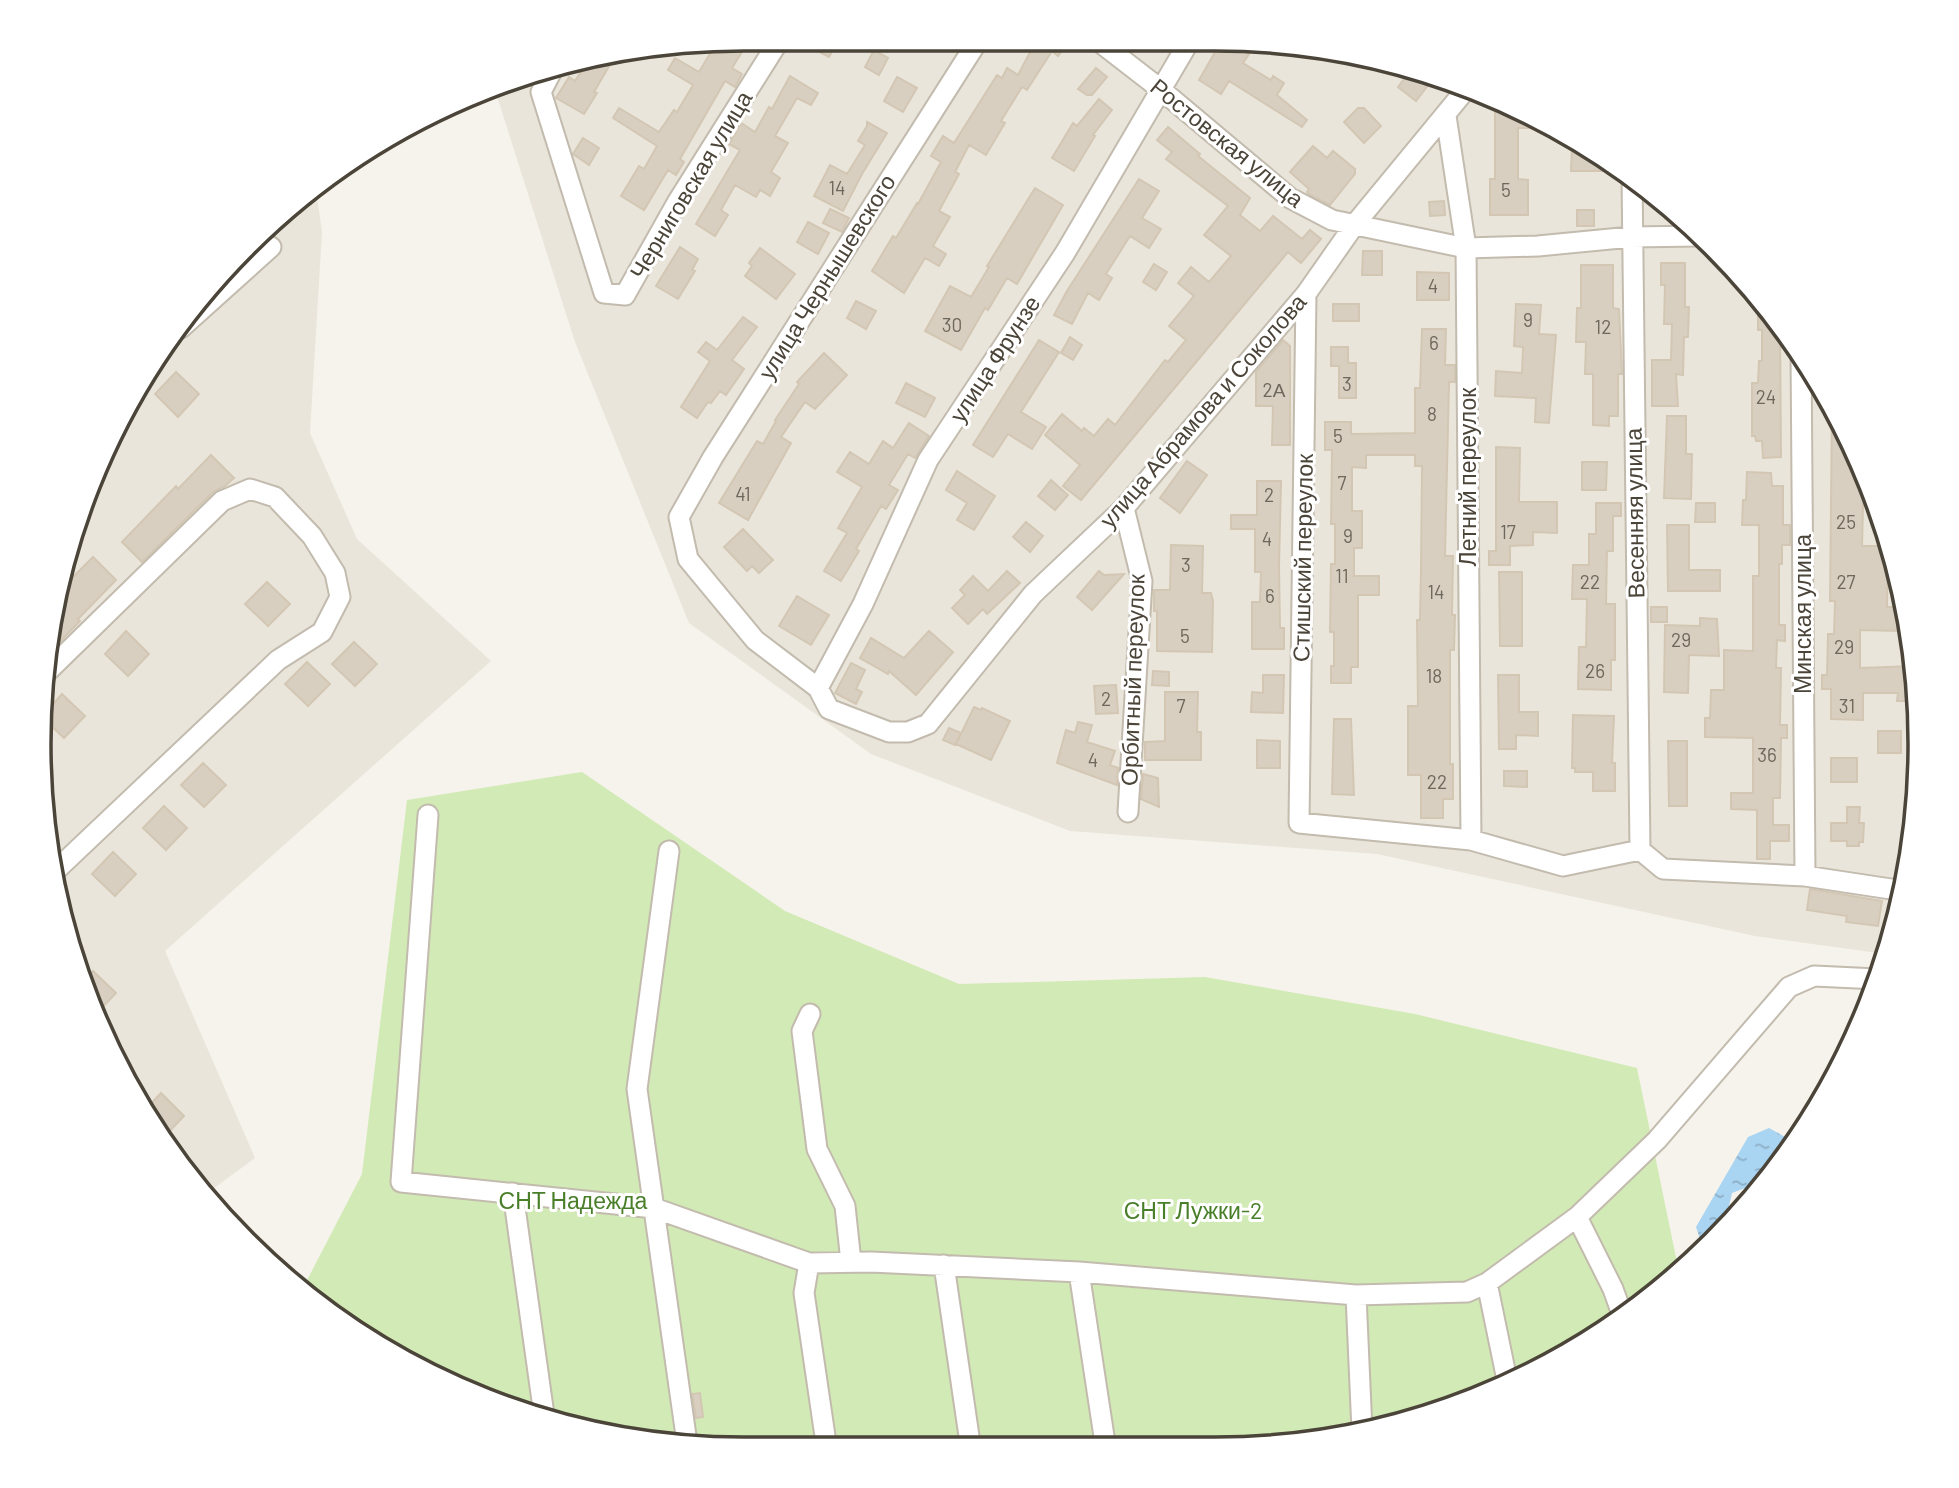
<svg xmlns="http://www.w3.org/2000/svg" width="1959" height="1488" font-family="Barlow,sans-serif">
	<style>
		.residential { fill: #eae5da }
		.garden { fill: #d2eab5 }
		.water { fill: url(#water-ripples) }
		.building { fill: #d8cfc1; stroke: #d3c7b4; stroke-width: 2 }
		.lines { fill: none; stroke-linecap: round; stroke-linejoin: round }
		.minor-casing { stroke: #c2bbae; stroke-width: 23 }
		.minor { stroke: #fff; stroke-width: 19 }
		.labels { text-anchor: middle; stroke-width: 6; stroke-linejoin: round; paint-order: stroke }
		.number-label { font-size: 19px; fill: #6e675b }
		.street-label { font-size: 23px; fill: #4b4439; stroke: #fff }
		.park-label { font-size: 23px; fill: #4a7f2a; stroke: #fff }
		.rim { fill: none; stroke: #4b4439; stroke-width: 3.5 }
	</style>
	<defs>
		<pattern id="water-ripples" width="26" height="14" patternUnits="userSpaceOnUse" patternTransform="scale(1.75)"><rect width="26" height="14" fill="#a9d4f2"/><path d="M2 4q2-2 4 0t4 0M15 11q2-2 4 0t4 0" fill="none" stroke="#8caec5"/></pattern>
	</defs>
	<rect width="100%" height="100%" fill="#f6f3ec"/>
	<!-- residential -->
	<path class="residential" d="M744 39 1261 40 1398 63 1527 111 1644 184 1745 279 1802 352 1867 474 1907 607 1920 744 1907 882 1885 954 1755 936 1377 854 1070 831 871 754 689 623 575 342 495 90 561 63Z
		M316 190 322 232 310 433 357 539 491 661 165 951 255 1158 206 1194 157 1136 76 970 45 836 39 744 62 562 133 392 245 245Z"/>
	<!-- garden -->
	<path class="garden" d="M582 772 785 911 959 984 1205 977 1415 1014 1637 1068 1679 1272 1607 1331 1442 1412 1307 1444 652 1443 474 1396 352 1331 302 1290 362 1174 407 800Z"/>
	<!-- water -->
	<path class="water" d="M1769 1128 1796 1143 1766 1180 1732 1193 1723 1232 1704 1251 1696 1227 1748 1137Z"/>
	<!-- building -->
	<path class="building" d="M750 39 732 68 742 74 735 87 725 81 680 159 684 162 676 175 668 170 644 210 621 196 639 166 644 169 657 146 613 118 619 108 659 132 674 110 677 112 693 85 668 70 675 58 699 72 717 42Z
		M794 39H839L829 57Z
		M1037 39H1071L1058 56 1052 51 1027 90 1022 87 1001 121 1005 123 986 155 969 145 955 172 959 174 939 211 950 217 933 246 946 254 939 266 925 258 904 293 872 271 893 236 896 238 917 203 918 204 941 162 931 156 943 136 954 143 997 75 1002 78 1007 68 1018 75Z
		M1222 40 1249 54 1243 63 1271 80 1273 76 1284 83 1277 95 1307 120 1302 127 1229 81 1221 94 1199 80Z
		M874 50 888 58 879 75 865 67Z
		M615 56 594 92 597 93 584 114 556 98 569 77 575 81 589 59Z
		M1096 68 1107 77 1092 95H1087L1078 89Z
		M1411 70 1429 84 1416 101 1398 87Z
		M790 76 818 93 811 105 797 98 775 136 788 143 771 172 780 178 770 196 760 190 756 197 735 185 721 210 728 215 715 236 696 224 740 150 729 144 741 123 755 132 769 107 772 109Z
		M897 77 917 88 903 112 884 101Z
		M1099 99 1112 110 1093 135 1095 136 1074 171 1052 158 1073 123 1077 126Z
		M1495 99 1530 113V128H1518V179L1528 180V215H1490V179H1495Z
		M1358 108H1364L1381 126 1364 143 1344 122Z
		M867 122 887 133 862 174 843 211 814 196 830 165 847 174 865 145 858 141 867 126Z
		M1168 127 1200 154 1198 156 1250 198 1240 215 1260 231 1273 216 1302 239 1310 230 1321 239 1301 263 1288 252 1081 500 1063 486 1080 465 1045 435 1062 414 1082 431 1084 428 1094 436 1108 419 1115 425 1165 360 1168 362 1186 340 1169 326 1194 296 1178 283 1191 267 1209 282 1231 256 1204 235 1228 206 1166 159 1172 152 1157 140Z
		M583 138 599 148 589 165 573 154Z
		M1313 146 1327 158 1333 151 1355 169V174L1330 205 1310 195 1307 192 1309 189 1290 172Z
		M1572 147H1585L1604 159V171H1571Z
		M1139 179 1159 191 1142 218 1161 229 1149 248 1130 236 1106 274 1112 278 1099 300 1088 293 1072 324 1054 315 1067 291Z
		M1035 188 1063 205 1017 284 1007 278 988 310 985 308 961 350 925 331 950 286 971 297 989 267 987 266Z
		M1444 201 1445 215 1430 216 1429 202Z
		M830 209 849 218 842 232 823 223Z
		M1577 210H1594V226H1577Z
		M808 222 829 233 818 254 797 242Z
		M680 247 698 259 692 270 695 271 678 299 656 286Z
		M760 248 795 274 776 299 745 276 752 266 749 263Z
		M1363 251H1382V275H1362Z
		M1661 263H1685V307H1689L1688 337H1684L1683 375 1676 374 1678 406H1652V360H1671L1672 324H1664L1665 285H1661Z
		M1154 264 1167 272 1156 290 1143 282Z
		M1581 265H1613V308L1619 309 1622 374H1618V416H1609V426L1593 425V374H1585L1586 342H1576L1577 308H1581Z
		M1417 272 1449 273V300H1417Z
		M856 301 876 311 866 329 847 318Z
		M1333 304H1359V321H1333Z
		M1516 304 1541 305 1539 334 1556 335 1549 423 1535 422 1536 398 1495 396 1496 371 1522 373 1523 347 1514 346Z
		M1758 309H1768L1780 325 1781 457 1763 458 1762 441H1756L1755 436H1752V383H1758L1759 361H1762V330H1758Z
		M743 317 757 327 732 360 744 369 726 395 720 391 711 403 708 402 697 418 681 407 710 361 698 352 706 342 717 350Z
		M1422 329H1446L1445 365H1455V382H1449L1445 556H1453L1452 615H1455L1454 650H1450V764H1453V799H1443V818H1421V775H1408V706H1418L1417 620H1420L1421 570 1422 466H1415V455H1366V468L1352 467V511H1362V548H1354V576H1379V595H1358V667H1351V683H1331V666H1334V632H1330L1331 564H1335V524H1331L1332 450H1325V422H1351V434L1415 433V388H1420Z
		M1070 337 1082 345 1073 360 1061 353Z
		M1039 340 1059 352 1021 412 1046 427 1032 449 1008 434 993 457 973 445Z
		M1283 340 1290 346V445H1272L1273 406H1256V372Z
		M1331 347H1348V363H1356V398H1339V366H1331Z
		M824 353 847 375 815 409 805 402 781 437 791 443 748 520 719 503 757 441 763 444 776 421 775 420 799 384 797 382Z
		M176 372 199 394 178 417 155 394Z
		M906 383 935 398 925 417 896 403Z
		M1832 409 1846 436V455H1857L1864 468 1862 546H1888L1887 607H1907L1908 620H1899V631L1860 630V668L1913 666 1914 681H1911L1910 701H1897L1898 693H1863V720L1831 719V689H1822V675H1827L1828 634H1834L1835 601H1830Z
		M1667 416H1686V454H1692L1691 499 1664 498Z
		M909 423 929 436 915 458 908 454 889 485 898 490 886 509 881 506 856 549 859 551 841 581 824 571 847 533 838 528 862 487 837 472 850 452 869 464 883 441 893 448Z
		M1496 447 1520 448 1519 502H1557V533L1533 532V545L1510 546V565H1489V551H1496Z
		M211 455 234 478 225 486 213 492 142 562 122 542 176 486 178 489Z
		M1187 461 1207 475 1180 513 1160 498Z
		M1582 462H1607L1606 490H1582Z
		M957 471 995 496 974 530 957 520 967 503 946 490Z
		M1747 472 1771 473 1772 486H1783V525H1790V545H1782V564H1779V625H1785V641L1777 640 1776 668H1781L1780 725H1787V738H1781L1780 798H1773V825H1789V841H1770V859H1757V810L1731 809V793H1753V738L1705 737V718H1710L1711 690H1724V650L1753 651V576H1759V525H1742L1743 500H1746Z
		M1051 480 1068 495 1055 510 1038 496Z
		M1257 481H1281L1279 567 1280 628H1284V649H1252V602H1260L1261 572H1255V529H1231V515H1257Z
		M1596 503H1621V516H1613V551H1607L1606 604H1615V660H1611V690L1578 689 1579 647H1586L1587 599H1572L1573 565H1589V534H1596Z
		M1696 503H1715V522H1695Z
		M1026 522 1043 536 1030 552 1013 537Z
		M1667 525H1689V570H1720V591H1668Z
		M743 529 773 560 759 573 752 566 747 571 724 547Z
		M1171 545 1203 546 1202 593H1211L1213 601 1212 652 1157 651V611H1154V590H1170Z
		M93 557 116 580 78 619 80 621 51 651 58 592Z
		M1007 571 1020 583 987 614 983 609 968 624 952 608 965 595 960 590 973 576 988 591Z
		M1099 571 1104 575 1124 574 1092 610 1077 597Z
		M1499 572H1522V646H1500Z
		M267 582 290 604 268 626 245 604Z
		M797 596 829 615 811 645 779 626Z
		M1651 607H1667V622H1651Z
		M1700 618 1717 619 1719 656 1689 655 1688 693 1664 692 1665 625 1700 626Z
		M126 631 149 654 128 676 105 654Z
		M929 631 953 652 916 695 889 671 888 674 860 658 871 638 904 658Z
		M354 642 377 664 355 686 332 664Z
		M307 662 330 684 308 706 285 684Z
		M851 663 865 670 856 689 862 692 856 704 835 693Z
		M1153 671 1169 672V686L1152 685Z
		M1263 675H1284L1283 713 1251 712 1252 692 1263 693Z
		M1498 675H1519V712H1538V736L1516 735V749H1499Z
		M1116 685 1118 713 1096 714 1094 686Z
		M1165 692H1198L1197 732H1201V760H1145V742L1165 741Z
		M62 694 85 716 64 738 42 717Z
		M974 707 981 710 982 708 1010 721 991 760 956 744Z
		M1573 715 1614 716 1612 763H1615V791H1593V772H1575V768H1572Z
		M1334 719H1351L1354 795 1332 794Z
		M1078 722 1092 725 1087 742 1115 751 1110 765 1118 768 1117 785 1057 763 1066 730 1075 733Z
		M949 728 961 733 955 745 943 740Z
		M1878 731H1901V753H1878Z
		M1257 740 1280 741V768H1257Z
		M1668 741H1687V806H1669Z
		M1831 758H1857V782H1831Z
		M203 763 226 785 204 807 181 785Z
		M1504 771H1527V787L1504 786Z
		M1143 774 1158 778 1159 807 1141 799Z
		M164 806 187 828 166 850 143 828Z
		M1847 807H1860L1859 823H1864L1863 842H1859V846H1847V841H1831V823H1847Z
		M113 852 136 874 115 896 92 874Z
		M1810 889 1882 901 1878 926 1846 922 1847 916 1807 910Z
		M93 971 116 993 97 1013 82 982Z
		M161 1093 184 1116 163 1138 154 1129 145 1110Z
		M700 1393 703 1417 696 1418 692 1394Z"/>
	<g class="lines">
		<defs>
			<path id="minor" d="M979 39 713 457 679 517 688 559 755 640 818 688 829 709 889 732H908L928 724 1033 594 1124 508 1306 294 1355 224 1467 88
				M1097 40 1159 88 1290 198 1332 220 1466 248 1538 246 1631 237 1700 236
				M555 65 541 92 604 293 625 295 678 201 780 39
				M1446 116 1466 248 1471 840
				M1632 176 1640 850
				M1306 294 1299 823 1471 840 1563 866 1640 850 1663 869 1805 876 1904 891
				M181 328 271 247
				M1801 351 1805 876
				M1124 508 1142 581 1128 812
				M48 671 222 501 250 489 275 497 312 536 335 573 340 597 322 632 278 660 53 873
				M818 688 863 604 928 460 1065 253 1190 40
				M428 815 401 1182 654 1208 809 1263 871 1262 1079 1272 1356 1295 1467 1292 1487 1283 1577 1217 1657 1140 1789 987 1814 976 1877 979
				M669 851 637 1089 687 1443
				M810 1014 802 1031 817 1149 845 1206 851 1262
				M513 1193 544 1415
				M1577 1217 1613 1289 1623 1317
				M809 1263 804 1293 826 1443
				M944 1265 970 1443
				M1079 1272 1105 1443
				M1487 1283 1507 1380
				M1356 1295 1362 1431"/>
		</defs>
		<!-- minor casing -->
		<use href="#minor" class="minor-casing"/>
		<!-- minor -->
		<use href="#minor" class="minor"/>
	</g>
	<g class="labels">
		<!-- number labels -->
		<g class="number-label">
			<text x="837" y="195">14</text>
			<text x="1506" y="197">5</text>
			<text x="1433" y="293">4</text>
			<text x="1528" y="327">9</text>
			<text x="952" y="332">30</text>
			<text x="1603" y="334">12</text>
			<text x="1434" y="350">6</text>
			<text x="1347" y="391">3</text>
			<text x="1274" y="397">2А</text>
			<text x="1766" y="404">24</text>
			<text x="1432" y="421">8</text>
			<text x="1338" y="443">5</text>
			<text x="1342" y="490">7</text>
			<text x="743" y="501">41</text>
			<text x="1269" y="502">2</text>
			<text x="1846" y="529">25</text>
			<text x="1508" y="539">17</text>
			<text x="1348" y="543">9</text>
			<text x="1267" y="546">4</text>
			<text x="1186" y="572">3</text>
			<text x="1342" y="583">11</text>
			<text x="1590" y="589">22</text>
			<text x="1846" y="589">27</text>
			<text x="1436" y="599">14</text>
			<text x="1270" y="603">6</text>
			<text x="1185" y="643">5</text>
			<text x="1681" y="647">29</text>
			<text x="1844" y="654">29</text>
			<text x="1595" y="678">26</text>
			<text x="1434" y="683">18</text>
			<text x="1106" y="706">2</text>
			<text x="1181" y="713">7</text>
			<text x="1847" y="713">31</text>
			<text x="1767" y="762">36</text>
			<text x="1093" y="767">4</text>
			<text x="1437" y="789">22</text>
		</g>
		<!-- street labels -->
		<g class="street-label">
			<text transform="translate(1227 143) rotate(39)" y="8">Ростовская улица</text>
			<text transform="translate(691 185) rotate(-59)" y="8">Черниговская улица</text>
			<text transform="translate(827 277) rotate(-58)" y="8">улица Чернышевского</text>
			<text transform="translate(995 359) rotate(-57)" y="8">улица Фрунзе</text>
			<text transform="translate(1203 411) rotate(-49)" y="8">улица Абрамова и Соколова</text>
			<text transform="translate(1468 477) rotate(-90)" y="8">Летний переулок</text>
			<text transform="translate(1635 513) rotate(-91)" y="8">Весенняя улица</text>
			<text transform="translate(1303 558) rotate(-89)" y="8">Стишский переулок</text>
			<text transform="translate(1803 614) rotate(-90)" y="8">Минская улица</text>
			<text transform="translate(1133 680) rotate(-88)" y="8">Орбитный переулок</text>
		</g>
		<!-- park labels -->
		<g class="park-label">
			<text x="573" y="1209">СНТ Надежда</text>
			<text x="1193" y="1219">СНТ Лужки-2</text>
		</g>
	</g>
	<!-- crop -->
	<path d="M0 0H1959V1488H0ZM744 51H1215A693 693 0 0 1 1908 744V744A693 693 0 0 1 1215 1437H744A693 693 0 0 1 51 744V744A693 693 0 0 1 744 51Z" fill="#fff" fill-rule="evenodd"/>
	<path class="rim" d="M744 51H1215A693 693 0 0 1 1908 744V744A693 693 0 0 1 1215 1437H744A693 693 0 0 1 51 744V744A693 693 0 0 1 744 51Z"/>
</svg>
